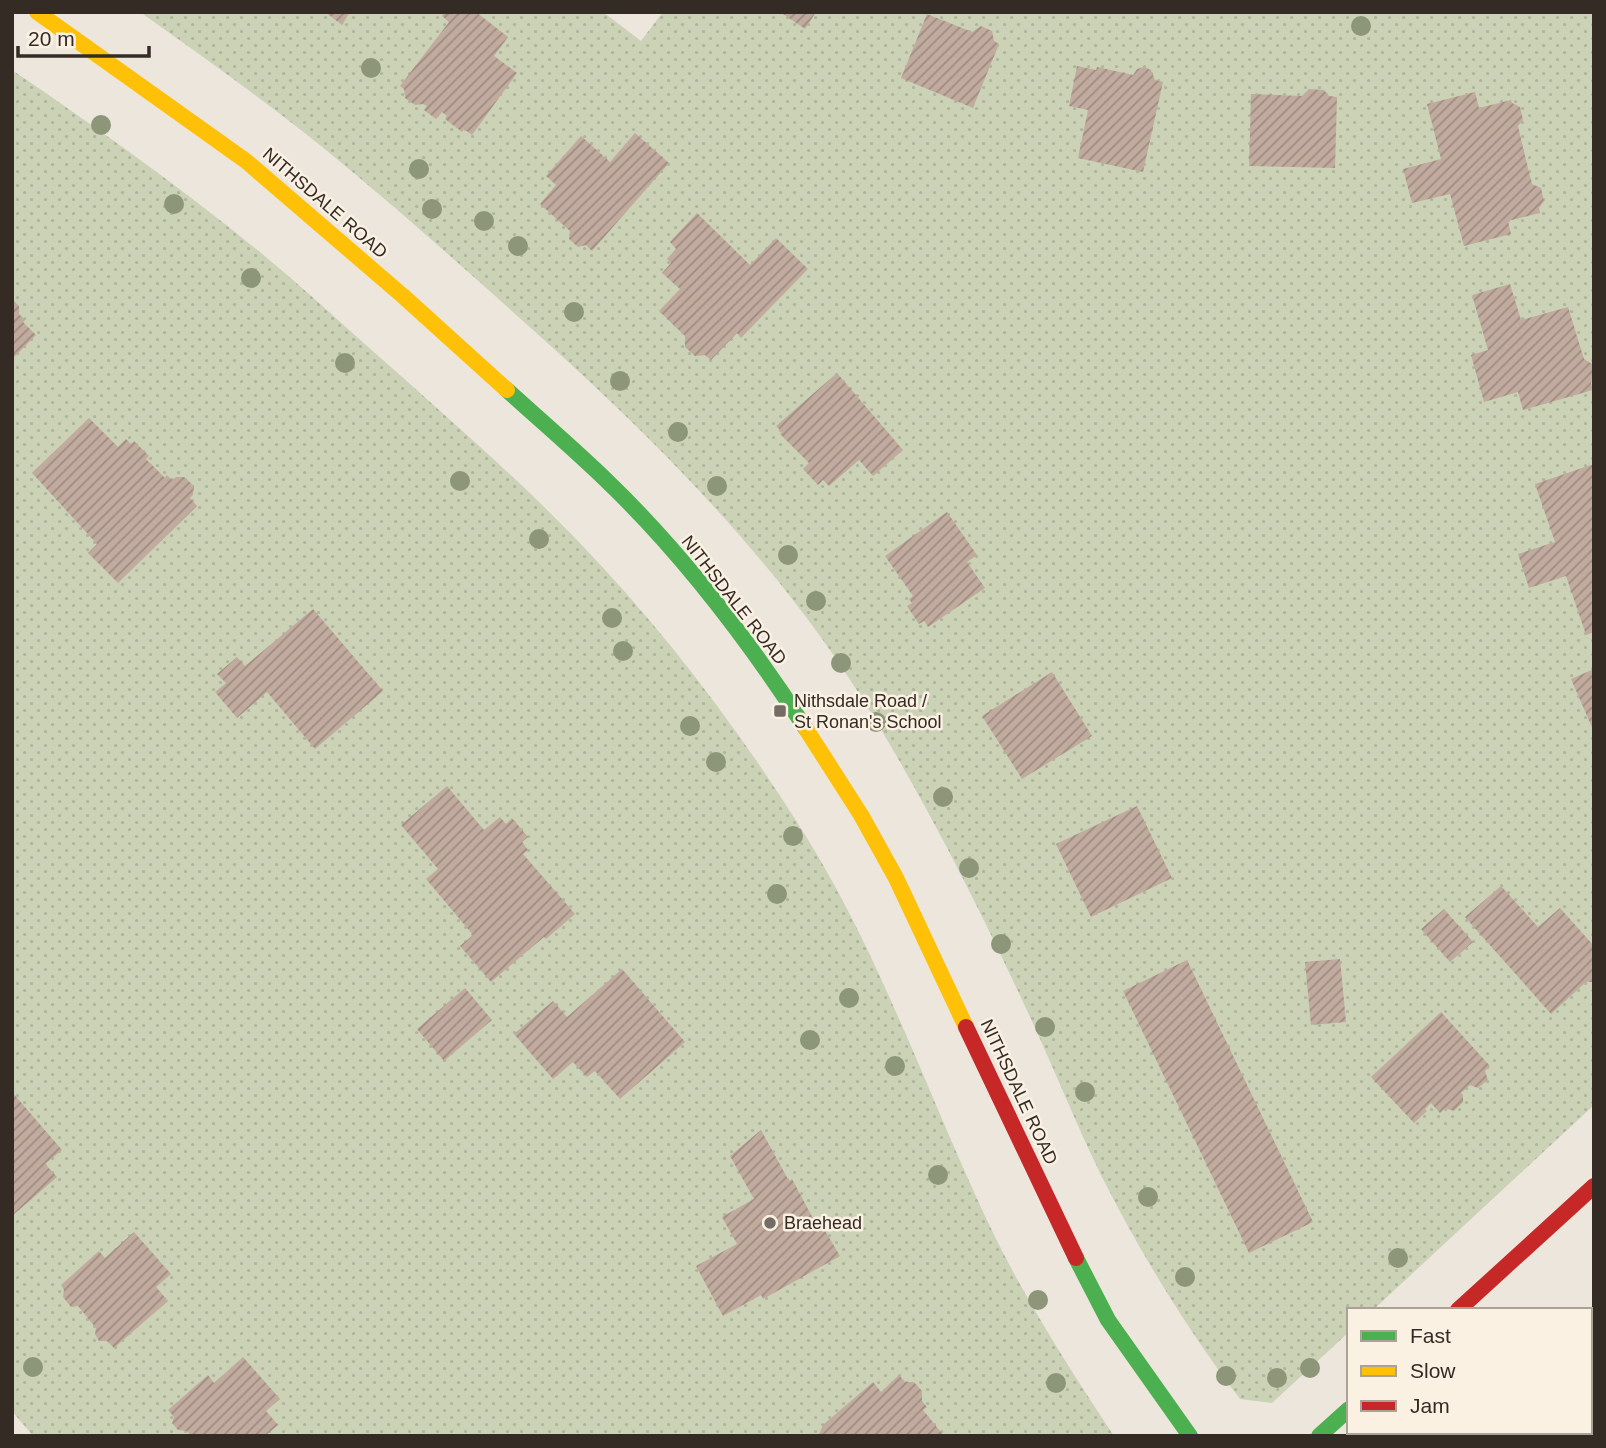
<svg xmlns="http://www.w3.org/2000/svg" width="1606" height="1448" font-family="Arial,sans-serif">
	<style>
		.grass { fill: url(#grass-dots) }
		.building { fill: url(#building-hatch) }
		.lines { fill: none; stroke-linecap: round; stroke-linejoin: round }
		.fast { stroke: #4caf50; stroke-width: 16 }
		.slow { stroke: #ffc107; stroke-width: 16 }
		.jam { stroke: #c62828; stroke-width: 16 }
		.tree { fill: #8e9679 }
		.poi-dot { fill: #756c65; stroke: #faf1e3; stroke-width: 2.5 }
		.labels { text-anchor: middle; stroke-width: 5; stroke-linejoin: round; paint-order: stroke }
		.street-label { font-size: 18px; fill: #352b25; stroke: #faf1e3 }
		.poi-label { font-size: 18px; fill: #352b25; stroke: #faf1e3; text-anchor: start }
	</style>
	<defs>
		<pattern id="grass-dots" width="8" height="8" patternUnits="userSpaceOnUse" patternTransform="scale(1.75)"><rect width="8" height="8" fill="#cbd2b6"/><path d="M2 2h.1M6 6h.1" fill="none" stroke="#afb49c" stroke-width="1.8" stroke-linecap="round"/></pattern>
		<pattern id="building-hatch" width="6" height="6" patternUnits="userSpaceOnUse" patternTransform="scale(1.75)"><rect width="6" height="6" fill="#c1ab9e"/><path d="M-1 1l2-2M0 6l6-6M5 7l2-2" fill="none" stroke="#9e8b81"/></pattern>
	</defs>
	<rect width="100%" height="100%" fill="#ece6dd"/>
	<!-- grass -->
	<path class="grass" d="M140 12H603L641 41 663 12H1592L1594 20V1105L1373 1310H1349V1332L1272 1403 1240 1399C1187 1329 1142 1256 1102 1177 1074 1120 1051 1061 1024 1004 978 905 929 809 873 716 779 560 648 432 513 312 457 262 401 212 343 164 278 110 209 61 140 12Z
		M12 70C106 134 199 200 286 274 324 307 362 342 400 375 460 429 521 482 577 540 664 630 741 732 807 838 878 953 923 1081 979 1203 1016 1285 1064 1361 1114 1436H33L12 1411Z"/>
	<!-- building -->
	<path class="building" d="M325 12H350L342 25Z
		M445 12H476L508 37 494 56 517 73 472 135 464 129 462 132 445 119 447 116 442 112 436 119 424 110 427 106 423 104 415 105 405 98 404 89 400 86 449 22 442 16Z
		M780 12H816L805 29Z
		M927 14 972 32 981 26 992 31 994 41 999 44 973 108 901 78Z
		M1077 66 1096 70 1097 67 1133 75 1137 69 1144 67 1151 70 1155 80 1163 82 1143 172 1078 158 1088 110 1069 106Z
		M1309 89 1324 90 1329 96 1337 97 1335 168 1249 166 1251 94 1302 96Z
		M1475 92 1479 108 1511 100 1512 103 1520 107 1523 120 1518 126 1525 156 1532 184 1541 188 1544 201 1539 208 1540 213 1508 221 1511 234 1464 246 1450 194 1412 203 1403 169 1441 159 1427 104Z
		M635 133 669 163 592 251 586 245 578 247 569 239 570 231 540 204 556 185 546 176 581 136 610 162Z
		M697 213 750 265 776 238 808 269 741 338 737 333 711 360 705 355 695 356 685 347V336L659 311 680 289 662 273 671 263 667 259 676 249 670 242Z
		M1510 284 1521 320 1568 307 1584 359 1592 364 1594 371 1591 383 1593 390 1523 410 1518 392 1484 402 1471 355 1488 350 1472 295Z
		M12 299 19 306V314L25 320 23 322 36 335 12 359Z
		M837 373 903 450 873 476 859 460 829 486 823 480 818 485 803 469 809 463 780 434 782 432 776 426Z
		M89 418 118 447 126 439 131 444 134 441 149 456 146 459 165 478 167 475 172 480 176 477H184L194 486 193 495 190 498 197 506 118 583 88 553 97 544 32 473Z
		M1594 464V632L1586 635 1566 576 1529 588 1518 554 1555 542 1535 484Z
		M947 512 977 555 967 562 985 588 928 627 924 621 919 624 907 606 912 603 909 599 913 596 885 556Z
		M313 609 383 691 315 749 267 692 237 718 215 692 226 683 217 674 237 657 245 666Z
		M1594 669V732L1571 679Z
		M1052 672 1092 736 1022 779 982 716Z
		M447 786 484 830 500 817 506 824 512 818 528 837 522 842 528 850 523 854 575 914 546 939 544 937 491 982 460 946 473 935 426 879 438 869 401 825Z
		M1137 806 1172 878 1091 917 1056 844Z
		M1501 886 1538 927 1560 908 1594 946V982H1586L1551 1014 1465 917Z
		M1444 909 1473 942 1450 962 1421 929Z
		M1340 959 1346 1022 1311 1025 1305 962Z
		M1187 960 1313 1222 1249 1253 1123 991Z
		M622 969 685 1042 620 1099 595 1071 587 1077 573 1062 553 1079 514 1034 553 1001 567 1017Z
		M465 988 492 1020 444 1061 417 1029Z
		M1441 1012 1490 1066 1485 1071 1488 1080 1478 1088 1470 1085 1461 1093 1463 1095V1102L1454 1111 1445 1108 1440 1113 1431 1103 1425 1109 1427 1111 1414 1123 1371 1077Z
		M12 1092 62 1150 45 1164 57 1177 12 1216Z
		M761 1130 789 1181 792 1179 816 1224 820 1222 840 1256 763 1299 761 1295 723 1316 696 1266 737 1244 722 1217 754 1199 730 1156Z
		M134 1232 171 1274 156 1287 168 1301 114 1348 107 1341H99L95 1334 96 1328 78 1306 71 1307 63 1297 64 1290 61 1285 99 1251 105 1258Z
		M243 1357 280 1399 266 1411 278 1425 265 1436H191L187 1431 178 1430 172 1423 174 1417 168 1410 208 1375 214 1383Z
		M899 1375 905 1382H914L922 1391V1401L927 1407 923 1410 944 1436H818L823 1425 873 1382 881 1392Z"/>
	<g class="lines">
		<!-- fast -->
		<path class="fast" d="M507 390C540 420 574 449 606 480 682 553 749 641 806 729
			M1076 1258 1108 1320 1190 1436
			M1319 1436 1349 1409"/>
		<!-- slow -->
		<path class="slow" d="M37 12 246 161 403 296 507 390
			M806 729 861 815 896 878 966 1027"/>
		<!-- jam -->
		<path class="jam" d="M966 1027 1076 1258
			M1458 1310 1594 1186"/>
	</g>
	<!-- trees -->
	<g class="tree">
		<circle cx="1361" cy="26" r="10"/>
		<circle cx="371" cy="68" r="10"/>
		<circle cx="101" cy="125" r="10"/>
		<circle cx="419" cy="169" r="10"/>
		<circle cx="174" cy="204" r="10"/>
		<circle cx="432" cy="209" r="10"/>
		<circle cx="484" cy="221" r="10"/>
		<circle cx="518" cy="246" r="10"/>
		<circle cx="251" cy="278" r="10"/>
		<circle cx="574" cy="312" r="10"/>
		<circle cx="345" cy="363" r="10"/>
		<circle cx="620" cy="381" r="10"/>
		<circle cx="678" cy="432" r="10"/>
		<circle cx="460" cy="481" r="10"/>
		<circle cx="717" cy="486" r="10"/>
		<circle cx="539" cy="539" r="10"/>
		<circle cx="788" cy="555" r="10"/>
		<circle cx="816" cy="601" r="10"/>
		<circle cx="612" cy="618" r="10"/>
		<circle cx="623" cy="651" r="10"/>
		<circle cx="841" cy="663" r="10"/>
		<circle cx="876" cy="722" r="10"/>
		<circle cx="690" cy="726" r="10"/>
		<circle cx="716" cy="762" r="10"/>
		<circle cx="943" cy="797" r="10"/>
		<circle cx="793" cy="836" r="10"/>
		<circle cx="969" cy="868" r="10"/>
		<circle cx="777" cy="894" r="10"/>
		<circle cx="1001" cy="944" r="10"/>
		<circle cx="849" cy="998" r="10"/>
		<circle cx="1045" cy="1027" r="10"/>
		<circle cx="810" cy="1040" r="10"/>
		<circle cx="895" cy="1066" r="10"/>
		<circle cx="1085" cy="1092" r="10"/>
		<circle cx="938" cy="1175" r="10"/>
		<circle cx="1148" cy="1197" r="10"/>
		<circle cx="1398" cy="1258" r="10"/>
		<circle cx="1185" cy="1277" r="10"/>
		<circle cx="1038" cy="1300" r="10"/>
		<circle cx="33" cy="1367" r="10"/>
		<circle cx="1310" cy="1368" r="10"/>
		<circle cx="1226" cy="1376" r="10"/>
		<circle cx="1277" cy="1378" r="10"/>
		<circle cx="1056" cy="1383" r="10"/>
	</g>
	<!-- markers -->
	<g class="poi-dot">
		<rect x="773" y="704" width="14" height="14" rx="3.5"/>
		<circle cx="770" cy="1223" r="7"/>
	</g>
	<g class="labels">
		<!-- street labels -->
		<g class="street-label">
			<text transform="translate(325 203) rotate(41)" y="6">NITHSDALE ROAD</text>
			<text transform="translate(734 600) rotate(52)" y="6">NITHSDALE ROAD</text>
			<text transform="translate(1019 1092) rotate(65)" y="6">NITHSDALE ROAD</text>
		</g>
		<!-- poi labels -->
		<g class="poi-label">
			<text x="794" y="707">Nithsdale Road /<tspan x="794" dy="21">St Ronan's School</tspan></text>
			<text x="784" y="1229">Braehead</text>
		</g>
	</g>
	<!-- border -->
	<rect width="1606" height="1448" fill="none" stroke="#352b25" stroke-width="28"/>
	<!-- legend -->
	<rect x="1347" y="1308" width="245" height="126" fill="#faf1e3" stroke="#aba297" stroke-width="2"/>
	<rect x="1361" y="1331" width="35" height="10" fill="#4caf50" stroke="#aba297" stroke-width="2"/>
	<text x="1410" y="1343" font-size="21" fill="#352b25">Fast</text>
	<rect x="1361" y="1366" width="35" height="10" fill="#ffc107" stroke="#aba297" stroke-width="2"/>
	<text x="1410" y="1378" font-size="21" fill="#352b25">Slow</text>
	<rect x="1361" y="1401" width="35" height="10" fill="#c62828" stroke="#aba297" stroke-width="2"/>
	<text x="1410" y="1413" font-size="21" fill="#352b25">Jam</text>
	<!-- scale -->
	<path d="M18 46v10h131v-10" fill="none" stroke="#352b25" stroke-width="3.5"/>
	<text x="28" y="46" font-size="21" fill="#352b25" stroke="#faf1e3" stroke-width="5" paint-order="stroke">20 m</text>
</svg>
